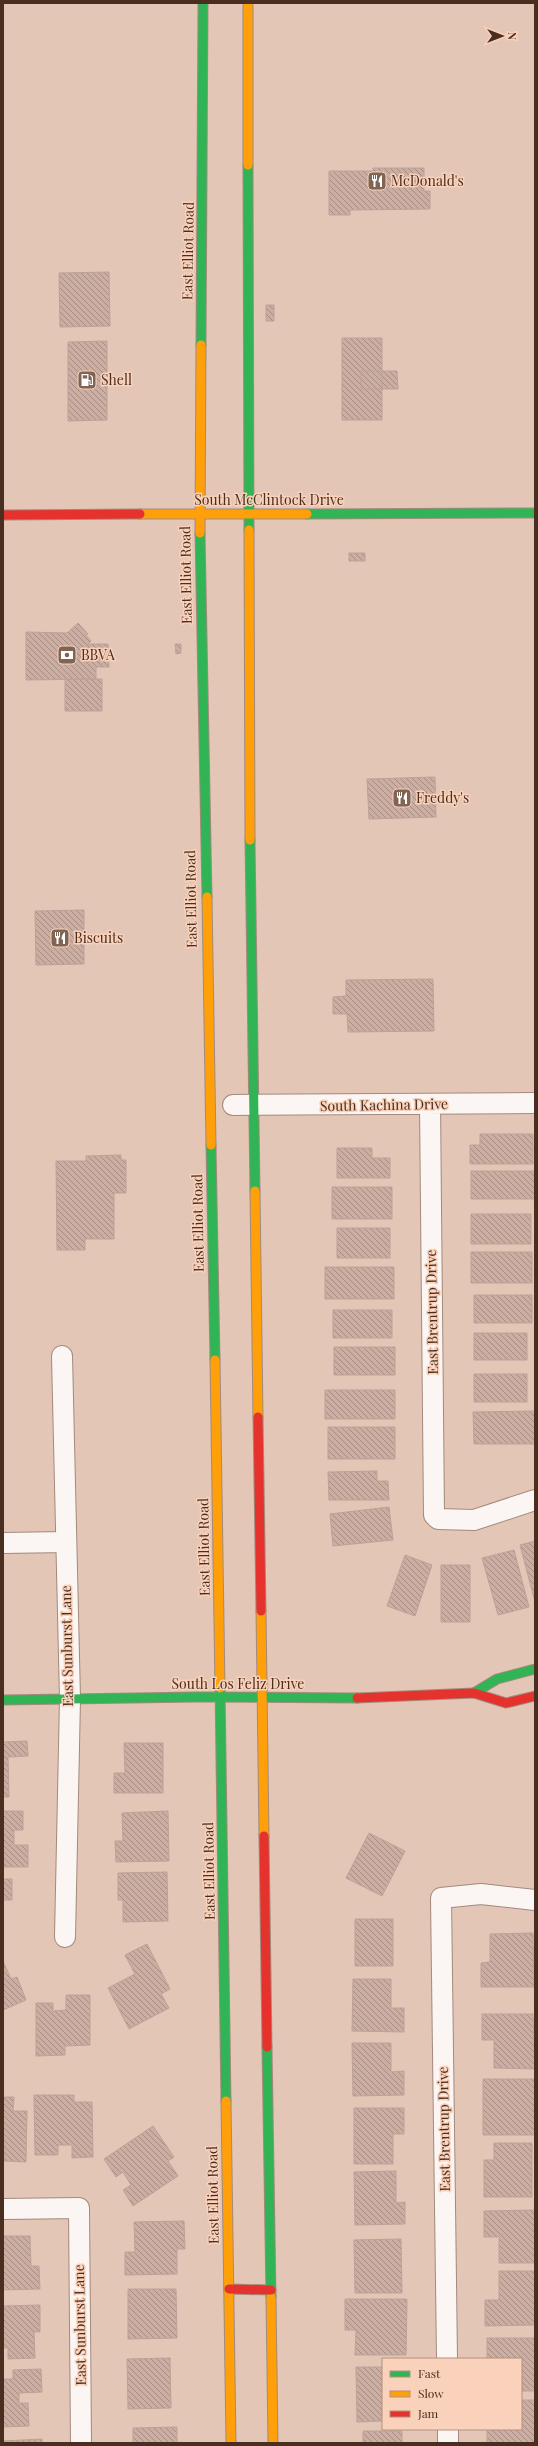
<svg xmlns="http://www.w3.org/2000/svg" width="538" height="2446" font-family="'Playfair Display',serif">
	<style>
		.building { fill: url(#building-back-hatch); stroke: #bca298 }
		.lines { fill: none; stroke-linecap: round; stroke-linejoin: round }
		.street-casing { stroke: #a38a7c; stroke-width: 22 }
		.fast-casing { stroke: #a38a7c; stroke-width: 11 }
		.slow-casing { stroke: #a38a7c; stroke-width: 11 }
		.jam-casing { stroke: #a38a7c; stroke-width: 11 }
		.street { stroke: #fbf6f4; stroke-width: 20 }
		.fast { stroke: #30b455; stroke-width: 9 }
		.slow { stroke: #ff9f0a; stroke-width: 9 }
		.jam { stroke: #e5322d; stroke-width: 9 }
		.labels { text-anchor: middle; stroke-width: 3; stroke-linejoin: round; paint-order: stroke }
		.poi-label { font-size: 14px; fill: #4a2f20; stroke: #fad1ba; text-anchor: start }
		.street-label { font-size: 14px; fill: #4a2f20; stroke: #fad1ba }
	</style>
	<defs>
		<pattern id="building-back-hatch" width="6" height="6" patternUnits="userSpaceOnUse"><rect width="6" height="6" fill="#ccada2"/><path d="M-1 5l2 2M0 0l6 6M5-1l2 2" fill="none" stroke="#a88d84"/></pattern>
	</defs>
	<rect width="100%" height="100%" fill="#e3c6b6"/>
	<!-- building -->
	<path class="building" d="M373 168H424V191H430V209L350 210V215H329V171H373Z
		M109 272 110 326 60 327 59 273Z
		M266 305H274V321H266Z
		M342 338H382V420H342Z
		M107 341V420L68 421V342Z
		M361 371H397L398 389H361Z
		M349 553H365V561H349Z
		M78 623 88 634 86 635 91 641 88 644H108L109 667H96V679L26 680V632L67 633Z
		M175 644H181V653L176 654Z
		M65 679H102V711H65Z
		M435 777 436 817 369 819 367 779Z
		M84 910V964L36 965 35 911Z
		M433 979 434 1031 348 1032 347 1014H333V997L346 996V980Z
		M480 1134H533V1164H470V1145H480Z
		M337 1148H372V1158H390V1178H337Z
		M121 1155V1160H126V1193H114V1239H85V1250H57L56 1161H86V1156Z
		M471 1171H535V1199H471Z
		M332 1187H392V1219H332Z
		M471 1214H531V1244H471Z
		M337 1228H390V1258H337Z
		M471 1252H532V1283H471Z
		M325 1267H394V1299H325Z
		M474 1295H532V1323H474Z
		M333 1310H392V1338H333Z
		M474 1333H527V1360H474Z
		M334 1347H395V1375H334Z
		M474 1374H527V1402H474Z
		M325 1390H395V1419H325Z
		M535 1411V1444H474L473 1412Z
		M328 1427H395V1459H328Z
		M377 1471V1481H388L389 1500H329L328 1472Z
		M389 1507 393 1540 333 1546 330 1514Z
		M535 1541V1602L520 1545Z
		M514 1550 529 1607 498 1615 482 1558Z
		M405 1555 432 1565 415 1616 387 1606Z
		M441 1565H470V1622H441Z
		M27 1741 28 1756 8 1757 9 1797H3V1742Z
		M124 1743H163V1793H114V1773H125Z
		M3 1811H23V1830H14V1845H28V1867H3Z
		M168 1811 169 1861 116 1862 115 1841H123L122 1813Z
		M369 1833 405 1851 382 1896 346 1878Z
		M167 1872 168 1921 123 1922V1900H118V1873Z
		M3 1879H12V1900H3Z
		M355 1919H393V1966H355Z
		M533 1933 534 1987H481V1963L490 1962V1934Z
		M147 1944 170 1989 161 1994 169 2008 129 2029 108 1988 135 1974 125 1955Z
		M3 1961 11 1979 17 1977 26 2000 3 2010Z
		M353 1979H391V2008H404V2032L352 2031Z
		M66 1995H90V2045L65 2046V2055L36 2056V2003H53V2011L66 2010Z
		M482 2014H533L535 2069 494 2068V2040H482Z
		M352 2043H391V2072L404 2071V2095L353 2096Z
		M483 2079H535V2135H483Z
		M34 2095H74V2102H92L93 2157 72 2158V2145H58V2155H35Z
		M3 2097H14L13 2111H27L26 2162 4 2161Z
		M354 2108H404V2134H393V2164H354Z
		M153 2126 174 2157 168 2161 178 2176 133 2206 123 2190 131 2185 123 2172 116 2177 104 2159Z
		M494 2143H532V2197H484V2160H494Z
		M396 2171V2203L405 2202V2224L355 2225 354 2172Z
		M535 2210V2263H499V2237H484V2211Z
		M184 2221 185 2249H177V2274L125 2275V2252H135L134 2222Z
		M3 2236H30L31 2266H39L40 2289 3 2290Z
		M401 2239 402 2293H355L354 2240Z
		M499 2271H535V2325L485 2326V2300H499Z
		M128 2289H176L177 2338 128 2339Z
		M345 2299H407L406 2355H355L356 2330H345Z
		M40 2305V2332H34L35 2358 8 2359V2348H3V2306Z
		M487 2338H535V2391H521V2359H487Z
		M170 2358 171 2408 128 2409 127 2359Z
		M356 2367H383V2421L357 2422Z
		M41 2369 42 2392 19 2393V2403H28L29 2426 3 2427V2379H13V2370Z
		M521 2400H535V2443H487V2429H521Z
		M177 2427V2443H133V2428Z
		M363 2431H402V2443H363Z
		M42 2439V2443H3V2441Z"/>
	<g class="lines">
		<defs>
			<path id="street" d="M430 1104 434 1515 438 1519 474 1520 535 1500
				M233 1105 535 1103
				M62 1356 70 1699 65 1937
				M3 1543 65 1542
				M3 2209 79 2208 81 2443
				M447 2359 441 1898 481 1894 535 1900
				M448 2429V2443"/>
			<path id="fast" d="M248 165 249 530
				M201 345 203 3
				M307 514 535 513
				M200 533 207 897
				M250 840 255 1191
				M211 1145 215 1360
				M220 1688 226 2101
				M474 1693 497 1679 535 1669
				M3 1700 197 1697 357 1698
				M267 2047 271 2297"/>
			<path id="slow" d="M248 3V165
				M140 514H307
				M249 530 250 840
				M200 533 201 345
				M207 897 211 1145
				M255 1191 258 1417
				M215 1360 220 1688
				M261 1611 264 1836
				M226 2101 231 2443
				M271 2297 273 2443"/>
			<path id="jam" d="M3 515 140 514
				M258 1417 261 1611
				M357 1698 474 1693 506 1703 535 1696
				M264 1836 267 2047
				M229 2289 271 2290"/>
		</defs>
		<!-- street casing -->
		<use href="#street" class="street-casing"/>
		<!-- fast casing -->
		<use href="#fast" class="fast-casing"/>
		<!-- slow casing -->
		<use href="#slow" class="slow-casing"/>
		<!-- jam casing -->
		<use href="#jam" class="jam-casing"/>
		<!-- street -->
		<use href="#street" class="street"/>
		<!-- fast -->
		<use href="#fast" class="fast"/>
		<!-- slow -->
		<use href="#slow" class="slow"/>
		<!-- jam -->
		<use href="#jam" class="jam"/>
	</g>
	<!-- icons -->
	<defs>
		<symbol id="restaurant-square" viewBox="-11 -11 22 22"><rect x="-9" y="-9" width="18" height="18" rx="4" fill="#806454" stroke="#fad1ba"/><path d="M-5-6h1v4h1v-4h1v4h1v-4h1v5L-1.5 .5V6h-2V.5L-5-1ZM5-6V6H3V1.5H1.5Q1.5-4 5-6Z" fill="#fff"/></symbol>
		<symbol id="fuel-square" viewBox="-11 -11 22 22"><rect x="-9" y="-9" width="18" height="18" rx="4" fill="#806454" stroke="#fad1ba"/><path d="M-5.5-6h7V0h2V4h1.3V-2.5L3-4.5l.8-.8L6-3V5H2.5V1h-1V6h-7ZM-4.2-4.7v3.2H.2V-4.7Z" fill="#fff"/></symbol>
		<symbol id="bank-square" viewBox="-11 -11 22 22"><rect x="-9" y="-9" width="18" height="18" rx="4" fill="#806454" stroke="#fad1ba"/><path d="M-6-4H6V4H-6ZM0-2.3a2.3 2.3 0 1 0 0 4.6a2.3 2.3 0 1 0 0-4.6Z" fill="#fff"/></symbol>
	</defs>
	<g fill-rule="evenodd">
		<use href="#restaurant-square" x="366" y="170" width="22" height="22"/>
		<use href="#fuel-square" x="76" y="369" width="22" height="22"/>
		<use href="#bank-square" x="56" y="644" width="22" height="22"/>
		<use href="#restaurant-square" x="391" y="787" width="22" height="22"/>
		<use href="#restaurant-square" x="49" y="927" width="22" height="22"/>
	</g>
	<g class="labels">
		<!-- poi labels -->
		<g class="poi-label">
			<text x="391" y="186">McDonald's</text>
			<text x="101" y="385">Shell</text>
			<text x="81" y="660">BBVA</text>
			<text x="416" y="803">Freddy's</text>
			<text x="74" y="943">Biscuits</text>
		</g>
		<!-- street labels -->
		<g class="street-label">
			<text transform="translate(188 251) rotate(-89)" y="5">East Elliot Road</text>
			<text x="269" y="505">South McClintock Drive</text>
			<text transform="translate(186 575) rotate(-91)" y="5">East Elliot Road</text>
			<text transform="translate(191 899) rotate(-91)" y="5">East Elliot Road</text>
			<text transform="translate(384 1105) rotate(-1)" y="5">South Kachina Drive</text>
			<text transform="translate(198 1223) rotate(-91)" y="5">East Elliot Road</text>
			<text transform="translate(432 1312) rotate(-91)" y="5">East Brentrup Drive</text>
			<text transform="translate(204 1547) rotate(-91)" y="5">East Elliot Road</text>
			<text transform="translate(67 1646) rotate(-91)" y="5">East Sunburst Lane</text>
			<text x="238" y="1689">South Los Feliz Drive</text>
			<text transform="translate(209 1871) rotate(-91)" y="5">East Elliot Road</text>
			<text transform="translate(444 2129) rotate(-91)" y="5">East Brentrup Drive</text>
			<text transform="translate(213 2195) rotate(-91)" y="5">East Elliot Road</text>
			<text transform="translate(80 2325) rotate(-91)" y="5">East Sunburst Lane</text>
		</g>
	</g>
	<!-- border -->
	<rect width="538" height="2446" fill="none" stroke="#4a2f20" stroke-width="8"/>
	<!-- legend -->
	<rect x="382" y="2358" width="140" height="72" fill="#fad1ba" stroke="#b4907c"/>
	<rect x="390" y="2371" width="20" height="6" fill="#30b455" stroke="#b4907c"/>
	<text x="418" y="2378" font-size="12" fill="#4a2f20">Fast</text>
	<rect x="390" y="2391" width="20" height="6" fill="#ff9f0a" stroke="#b4907c"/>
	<text x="418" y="2398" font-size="12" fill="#4a2f20">Slow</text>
	<rect x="390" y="2411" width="20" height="6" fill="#e5322d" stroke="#b4907c"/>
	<text x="418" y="2418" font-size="12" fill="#4a2f20">Jam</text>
	<!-- north arrow -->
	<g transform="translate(502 36) rotate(90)" stroke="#fad1ba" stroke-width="3" paint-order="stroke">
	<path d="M0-3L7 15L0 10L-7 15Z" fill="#4a2f20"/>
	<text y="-6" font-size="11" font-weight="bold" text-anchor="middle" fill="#4a2f20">N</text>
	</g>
</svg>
